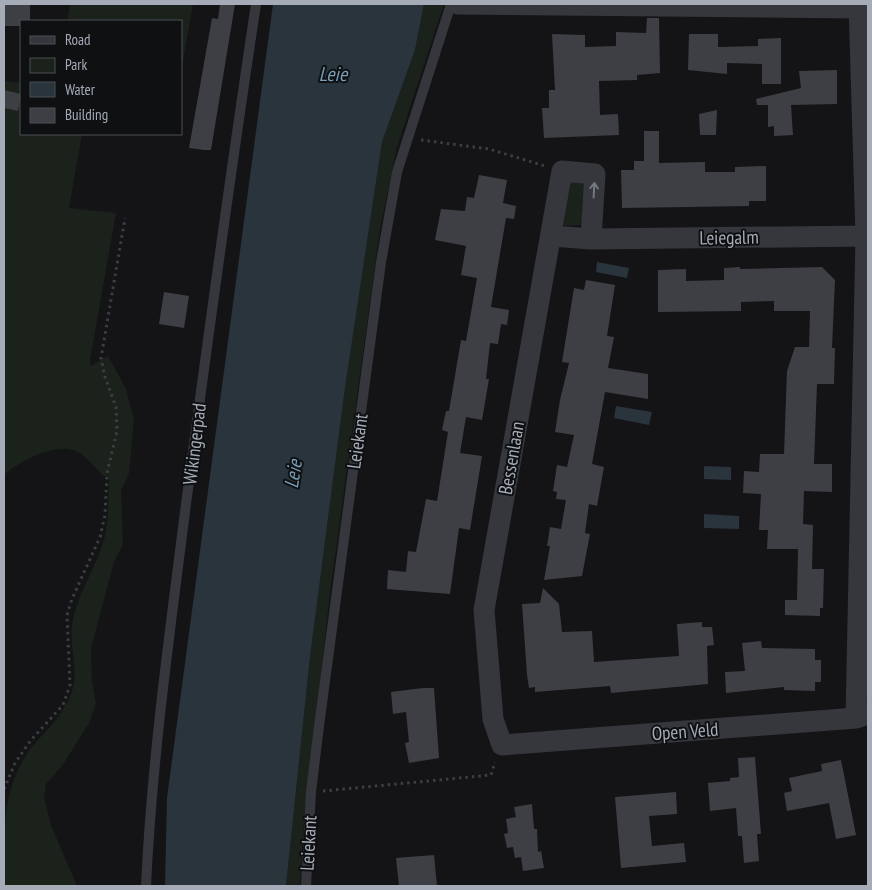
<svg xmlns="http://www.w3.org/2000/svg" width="872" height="890" font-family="'PT Sans Narrow',sans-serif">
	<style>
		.green { fill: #1a221b }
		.water { fill: #29343c }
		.building { fill: #3e3f44 }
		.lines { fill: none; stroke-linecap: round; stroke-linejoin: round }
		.path { stroke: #3b3e43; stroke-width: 3; stroke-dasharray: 2.5 4; stroke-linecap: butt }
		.lane { stroke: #35373c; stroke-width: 10 }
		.street { stroke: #35373c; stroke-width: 21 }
		.oneway { stroke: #737780 }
		.labels { text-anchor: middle; stroke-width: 4; stroke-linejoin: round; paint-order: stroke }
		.street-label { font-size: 19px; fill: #a5acb8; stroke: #0f1012 }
		.water-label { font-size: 20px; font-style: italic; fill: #789db7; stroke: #0f1012 }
	</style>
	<rect width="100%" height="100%" fill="#141417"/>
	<!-- green -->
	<path class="green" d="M70 4H193L181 72V21H67Z
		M424 4H444L397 147 380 229 330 593 303 833 300 886H286L310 657 345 388 382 142 415 50Z
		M4 81 21 83V134H82L69 208 116 213 90 360 91 366 108 356 126 389 134 419 129 473 121 491 123 544 114 562 91 648 92 680 96 704 89 723 62 766 46 784 44 798 51 825 77 886H4C4 834 0 791 31 748 46 730 62 717 71 694 80 672 69 648 72 626 76 595 95 570 104 540 109 521 108 496 109 476H103C94 466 85 454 73 450 52 444 19 462 4 475Z
		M568 181H585L586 225 560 226Z"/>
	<!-- water -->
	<path class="water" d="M273 4H424L415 50 382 142 345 388 310 657 286 886H165L167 798Z
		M597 262 629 268 627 278 596 272Z
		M616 406 652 412 649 425 614 418Z
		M704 466 731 467V480L704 479Z
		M704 514 739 516V529L704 528Z"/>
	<!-- building -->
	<path class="building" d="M4 4H30V21H21V26H4Z
		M220 4H235L211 150H204L189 148 212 18 218 19Z
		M647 18H659L660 73 637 75V80L599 81 600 115 618 114 619 135 544 138 542 108H549V90H555L552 34 585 35V47L616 46V32L646 33Z
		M689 34H718V47L758 46V39L781 38V84H762V64L727 63V74L688 70Z
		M837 70V104L791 105 793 135 774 136V126L768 127V105H757L756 99 801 88 799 71Z
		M4 90 21 94 18 111 4 108Z
		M717 110 716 135H700L699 114Z
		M644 131H659V163L705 162V172H735V167L766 166V201H749V206L622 208 621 170H634V161H644Z
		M479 175 507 180 503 203 516 206 514 219 506 218 491 307 509 310 507 325 501 324 498 344 490 343 486 379H489L482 420 466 417 460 453 482 456 470 530 459 528 450 594 387 589 388 570 406 572 408 551 416 552 426 499 437 501 448 432 442 430 446 411H449L461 340 466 341 477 278 461 275 466 246 435 240 441 209 465 211 467 197 474 198Z
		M740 267V269L822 267 835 280 832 348H835L834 384H817L814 464H832V492L804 491 803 524 813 525 812 569H824L823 608H820V616L785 615V600H797L798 549H767L768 530H759L761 494 743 493 744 471 759 472 760 454H784L787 371 795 347H809L810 311H774V301L741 302V311L658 312V270L686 269V281L724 280V268Z
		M586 280 615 285 607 336 614 337 608 368 648 374V399L605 392 592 464 604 467 597 506 589 504 585 533 590 534 582 576 544 580 550 546H547L550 527 561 529 566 500 556 499 557 492 553 491 557 465 567 467 574 435 555 432 560 400 569 363 562 362 574 288 584 290Z
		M164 292 189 296 184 328 159 324Z
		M543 588 559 604 562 632 592 631 594 662 679 656 677 624 702 622V627H712L714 645 707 646 708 684 611 693 610 686 535 692V687L529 688 527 675 522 604 540 603Z
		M761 641 762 648 815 649V660H821V682H815V691L784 690V687L726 693 725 672 745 671 742 643Z
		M423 688H434L439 758 409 763 405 743 409 742 406 712 393 714 391 692Z
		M755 757 761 834H757L759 861 744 863 742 836H738L736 808 710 811 708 783 730 781V778L739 777 738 758Z
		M841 760 856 835 836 839 829 803 787 811 784 793 792 791 789 778 822 771 821 764Z
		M676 792 677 814 649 816 652 846 684 843 686 862 621 868 615 797Z
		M532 804 534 829H537L538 852 541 851 544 868 523 871 521 857 515 858 513 847 507 848 504 834 508 833 506 819 516 817 514 807Z
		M434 855 437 886H399L396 858Z"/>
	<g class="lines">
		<!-- path -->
		<path class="path" d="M421 140 489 149 545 166
			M4 789 15 763 31 740 63 705 70 685 67 615 72 599 100 537 105 515 107 473 117 431 116 407 105 377 101 358 125 218
			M323 791 491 775 495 762"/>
		<!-- lane -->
		<path class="lane" d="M146 886C152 758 170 631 186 504 208 337 231 170 256 4
			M306 886 311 792 319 726 381 262 397 172 451 4"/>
		<!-- street -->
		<path class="street" d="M458 4 859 8
			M552 236 591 239 866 236
			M591 239 595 174 562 171 484 610 493 719 502 745 856 718 868 714
			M856 718 866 236 859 4"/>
	</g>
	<!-- one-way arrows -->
	<defs><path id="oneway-shaft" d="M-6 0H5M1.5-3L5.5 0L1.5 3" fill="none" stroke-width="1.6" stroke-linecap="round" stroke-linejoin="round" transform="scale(1.25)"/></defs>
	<use class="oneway" href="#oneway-shaft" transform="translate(594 190) rotate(-87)"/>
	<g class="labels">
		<!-- street labels -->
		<g class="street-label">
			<text transform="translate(729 237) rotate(-1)" y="7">Leiegalm</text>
			<text transform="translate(357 441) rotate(-82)" y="7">Leiekant</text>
			<text transform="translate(194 444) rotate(-83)" y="7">Wikingerpad</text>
			<text transform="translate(511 458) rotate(-80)" y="7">Bessenlaan</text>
			<text transform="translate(685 731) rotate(-4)" y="7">Open Veld</text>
			<text transform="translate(308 843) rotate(-87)" y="7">Leiekant</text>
		</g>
		<!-- water labels -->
		<g class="water-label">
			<text x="333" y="81">Leie</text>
			<text transform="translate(293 474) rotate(-81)" y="7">Leie</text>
		</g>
	</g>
	<!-- border -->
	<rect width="872" height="890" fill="none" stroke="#a5acb8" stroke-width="10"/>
	<!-- legend -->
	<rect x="20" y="20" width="162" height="115" fill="#0f1012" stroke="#4b4e54"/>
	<rect x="30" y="36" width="25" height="8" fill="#35373c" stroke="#4b4e54"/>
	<text x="65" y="45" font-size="15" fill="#a5acb8">Road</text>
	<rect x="30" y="58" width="25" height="15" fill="#1a221b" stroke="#4b4e54"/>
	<text x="65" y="70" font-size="15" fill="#a5acb8">Park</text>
	<rect x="30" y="82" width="25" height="15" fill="#29343c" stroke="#4b4e54"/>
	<text x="65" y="95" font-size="15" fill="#a5acb8">Water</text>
	<rect x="30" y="108" width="25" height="15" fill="#3e3f44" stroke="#4b4e54"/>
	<text x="65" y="120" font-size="15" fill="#a5acb8">Building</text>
</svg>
